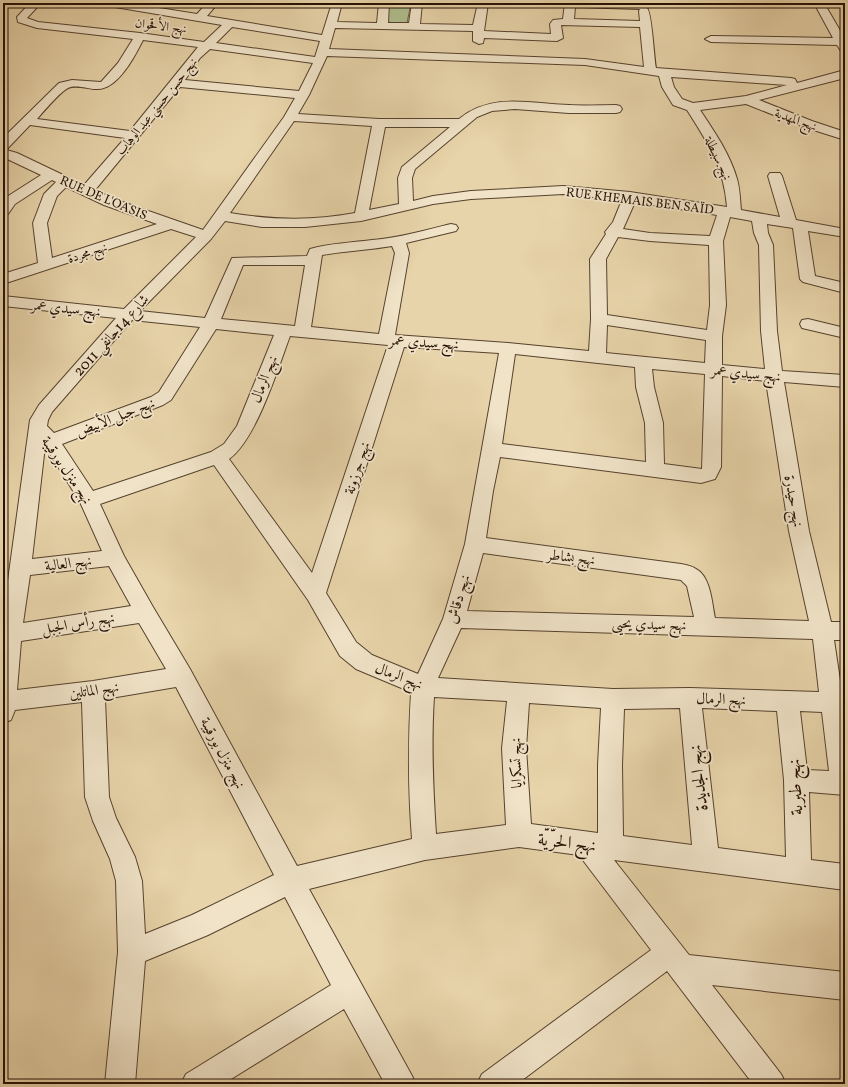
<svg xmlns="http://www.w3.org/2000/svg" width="848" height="1087" font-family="Vollkorn,Amiri,serif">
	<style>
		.green { fill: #afbe8d; stroke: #6a6848 }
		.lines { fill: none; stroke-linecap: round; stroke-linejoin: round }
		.minor-casing { stroke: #56422e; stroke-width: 2 }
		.minor { fill: #f0e3c8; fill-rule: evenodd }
		.labels { text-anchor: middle; stroke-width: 3.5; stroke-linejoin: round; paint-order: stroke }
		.far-street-label { font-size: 13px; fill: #261104; stroke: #f0e3c8 }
		.street-label { font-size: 15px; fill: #261104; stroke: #f0e3c8 }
		.near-street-label { font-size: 18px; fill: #261104; stroke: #f0e3c8 }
	</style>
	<rect width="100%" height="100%" fill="#e8d4aa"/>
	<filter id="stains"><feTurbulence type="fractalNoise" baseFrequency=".005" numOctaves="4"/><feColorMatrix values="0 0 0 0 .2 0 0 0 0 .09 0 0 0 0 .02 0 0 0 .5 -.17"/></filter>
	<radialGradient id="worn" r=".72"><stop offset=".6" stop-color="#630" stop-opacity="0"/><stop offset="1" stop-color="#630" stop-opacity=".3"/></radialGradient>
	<!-- green -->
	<path class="green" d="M386 3H411L407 23 380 22Z"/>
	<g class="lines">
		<defs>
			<path id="minor" d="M30 3H41L27 18 38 22 140 33 204 42 222 25 109 6 104 3H128L197 14 207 3H218L207 16 322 35 332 3H342L337 22 377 23 379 3H389L388 23H409L412 3H422L420 24 473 25 478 3H488L484 31 551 34 550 24 553 20 563 19 565 3H645L649 6 647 8C652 13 654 58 656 68L791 78 795 79 797 83 845 70V78L759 100 812 121 845 132V140L804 127 746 104 700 110C714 131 730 154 737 179 740 189 740 200 741 210L780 217 768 176 770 173H780L782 176 796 220 845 229V237L808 231 815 276 845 283V293L803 282 800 279 793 228 767 224 768 233 773 245 777 331 782 371 845 375V387L784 382 809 531 831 622H845V640H834L845 714V795L809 792 811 860 845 864V890L614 860 689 955 845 972V1000L712 985 781 1074 786 1084H753L667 971 517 1084H477L482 1074 651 950 579 855 519 847 425 860 309 889 411 1074 416 1084H385L344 1009 223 1084H181L186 1074 331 985 285 897 208 935 145 961 135 1084H105L118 952 116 881 110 859 93 821 85 797 82 702 15 710 11 720 3 723V617L30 420 39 405 116 318 3 306V296L124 309 196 237 171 229 3 284V274L38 263 33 223 44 194 56 182 52 180 15 204 8 214 3 215V201L5 198 41 175 3 157V149L17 153 84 185 125 138 30 125 8 148 3 149V138L59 83 72 80 101 82 118 63 133 39 37 28 18 22 17 17ZM575 7 640 9 639 11 640 21 574 19ZM561 25 640 27 644 67 585 59 329 49 335 28 473 31V41L479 44 483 43 484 38 557 41 563 38ZM232 27 320 41 315 57 216 43ZM143 40 198 47 130 131 37 119C44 111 60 92 68 88 76 84 88 89 96 89 117 91 135 56 143 40ZM210 49 313 63 299 91 185 80 200 58ZM327 56 585 65 659 76 662 87 673 105 687 110C708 143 724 167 727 207L630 192 563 186 471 191 433 196 413 201 412 178 415 169 477 117 492 111 515 109 569 113H616L620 112 622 109 620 106 616 105C600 105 585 106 569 105 531 104 492 92 459 119H379L298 114 309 95ZM671 77 787 85 746 96 693 103 682 99 674 87ZM180 87 295 98 284 117 203 230 114 199 95 190ZM294 121 372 126 355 213C313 221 271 220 230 213ZM385 127H450L402 167 398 178 399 204 369 210ZM66 187 104 205 157 224 52 258 47 223 57 196ZM563 194 622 200 613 222 605 232 606 234 590 259 591 319 589 351 508 343 395 335 409 253 406 243 456 231 458 228 456 225 451 224C425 230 399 238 372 240 350 243 331 243 310 249L307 256 232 258 205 318 140 311 211 239 225 221 262 227H305L361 221 433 204 471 199ZM635 202 717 215 710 236 650 233 623 229ZM730 217 752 221 754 233 759 245 761 331 765 369 722 365V336L726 305 723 241ZM618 237 650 241 709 245 710 305 707 330 607 315 606 259ZM392 246 395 253 379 334 311 327 322 255C345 251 369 250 392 246ZM243 265H305L295 326 221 319ZM132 320 200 327 159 392 151 397 54 433 47 426 48 420 52 412ZM607 325 706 340 705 363 606 353ZM216 329 274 335 237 426 224 444 211 452 93 491 62 444 163 405 171 400ZM290 336 388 345 312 573 229 459C256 440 278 368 290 336ZM404 347 499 353 465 544 443 619 418 674 372 655 356 642 326 593ZM515 354 635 367 636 387 645 423 646 462 502 444ZM652 369 705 374 702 469 664 464 663 423 654 387ZM722 376 766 381 789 531 809 621 715 618C712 604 711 577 696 569 692 566 686 565 681 564L486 538 493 491 500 457 701 483 715 479 721 467ZM45 446 80 502 102 551 32 559ZM214 465 308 600 340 656 356 669 411 692C408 743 408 788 412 839L297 866 190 669 153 607 124 556 100 504ZM483 553 681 580 687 586 694 617 467 611ZM109 566 131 606 23 623 30 575ZM139 623 166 669 93 681 17 690 21 641ZM461 628 813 639 819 692 690 688 613 689 438 678ZM176 687 274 875 192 915 145 934 142 881 135 857 116 818 109 797 105 699ZM434 697 507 701 502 748 506 825 436 834C433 788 431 743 434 697ZM529 703 601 708 598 765V833L531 824 526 748ZM680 708 692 845 623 836 622 765 624 709ZM702 708 777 711 784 780 786 857 718 848ZM800 711 822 712 829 771 807 770Z
				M814 3H824L845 39V52L841 51 837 45 711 42 705 39 711 36 833 38Z
				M808 319 845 328V338L802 328 800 324 802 320Z"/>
		</defs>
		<!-- minor casing -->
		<use href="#minor" class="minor-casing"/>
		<!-- minor -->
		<use href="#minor" class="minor"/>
	</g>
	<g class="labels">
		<!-- far-street labels -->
		<g class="far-street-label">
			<text transform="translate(161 25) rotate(7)" y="5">نهج الأقحوان</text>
			<text transform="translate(156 106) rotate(-51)" y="5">نهج حسن حسني عبد الوهاب</text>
			<text transform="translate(796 119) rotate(20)" y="5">نهج المهدية</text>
			<text transform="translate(719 158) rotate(65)" y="5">نهج سبيطلة</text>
			<text transform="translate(104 197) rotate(23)" y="5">RUE DE L'OASIS</text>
			<text transform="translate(640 200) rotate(7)" y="5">RUE KHEMAIS BEN SAÏD</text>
			<text transform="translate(87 252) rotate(-18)" y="5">نهج مجردة</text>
		</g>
		<!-- street labels -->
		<g class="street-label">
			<text transform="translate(66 308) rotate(6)" y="5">نهج سيدي عمر</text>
			<text transform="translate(111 335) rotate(-48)" y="5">شارع 14جانفي 2011</text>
			<text transform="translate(424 342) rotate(4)" y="5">نهج سيدي عمر</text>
			<text transform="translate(746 373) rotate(6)" y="5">نهج سيدي عمر</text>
			<text transform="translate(264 379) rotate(-68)" y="5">نهج الرمال</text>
			<text transform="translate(115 417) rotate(-21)" y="5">نهج جبل الأبيض</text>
			<text transform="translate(357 468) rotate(-72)" y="5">نهج جرزونة</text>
			<text transform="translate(67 470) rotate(56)" y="5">نهج منزل بورقيبة</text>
			<text transform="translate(794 501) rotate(80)" y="5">نهج حيدرة</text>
			<text transform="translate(571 557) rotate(7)" y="5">نهج بشاطر</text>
			<text transform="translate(68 563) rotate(-7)" y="5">نهج العالية</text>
			<text transform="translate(458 599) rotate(-73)" y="5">نهج دقاش</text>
			<text transform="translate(78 623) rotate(-9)" y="5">نهج رأس الجبل</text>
			<text transform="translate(649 624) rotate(2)" y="5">نهج سيدي يحيى</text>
			<text transform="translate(399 676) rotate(21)" y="5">نهج الرمال</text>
			<text transform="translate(94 690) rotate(-8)" y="5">نهج الماتلين</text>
			<text transform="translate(721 699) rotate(2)" y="5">نهج الرمال</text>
			<text transform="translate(223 753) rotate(62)" y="5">نهج منزل بورقيبة</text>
			<text transform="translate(516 763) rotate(-91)" y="5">نهج تسكرايا</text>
		</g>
		<!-- near-street labels -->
		<g class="near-street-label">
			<text transform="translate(698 778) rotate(-96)" y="6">نهج الجديدة</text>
			<text transform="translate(795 787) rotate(-93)" y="6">نهج طبربة</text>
			<text transform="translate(567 842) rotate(7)" y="6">نهج الحرّيّة</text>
		</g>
	</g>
	<!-- margin -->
	<rect width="848" height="1087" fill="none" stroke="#e8d4aa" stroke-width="16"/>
	<rect x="4" y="4" width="840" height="1079" fill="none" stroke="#261104" stroke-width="2"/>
	<rect x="8" y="8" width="832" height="1071" fill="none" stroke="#261104"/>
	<rect width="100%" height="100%" filter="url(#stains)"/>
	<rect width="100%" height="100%" fill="url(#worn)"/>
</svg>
